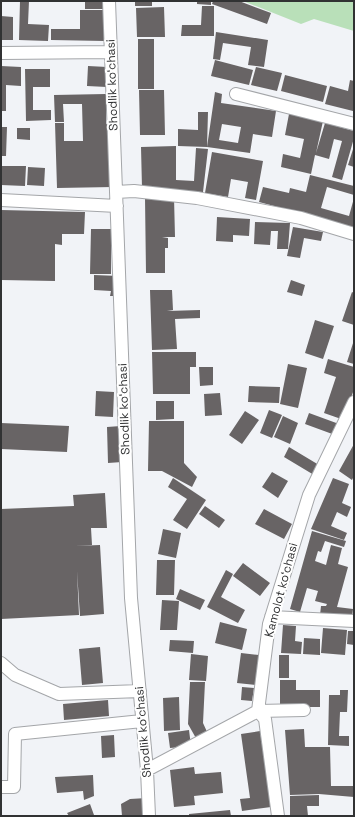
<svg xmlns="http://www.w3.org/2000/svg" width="355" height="817" font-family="'Space Grotesk',sans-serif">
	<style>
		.green { fill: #b9e0b9 }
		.building { fill: #686465; fill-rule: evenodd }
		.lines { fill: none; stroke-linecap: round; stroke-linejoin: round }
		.minor-casing { stroke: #a4a6a9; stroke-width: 14 }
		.minor { stroke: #fff; stroke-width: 12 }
		.labels { text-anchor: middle; stroke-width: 4; stroke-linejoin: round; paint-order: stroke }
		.street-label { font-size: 12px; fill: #313233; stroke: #fff }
	</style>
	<rect width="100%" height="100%" fill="#f1f3f7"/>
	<!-- green -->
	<path class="green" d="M243 1H354V31L314 19 301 24Z"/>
	<!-- building -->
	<path class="building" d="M20 1H29L28 24 49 25 48 41 19 40Z
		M85 1H105V9H85Z
		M135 1H152V6H135Z
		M197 1H211V5L197 4Z
		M213 1H239L271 13 267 24 212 4Z
		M202 6H214V36H181L182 25H201Z
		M164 7 165 37H137L136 8Z
		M80 10H106L105 41 51 40V29H80Z
		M1 16 13 17V40H1Z
		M216 32 268 40 264 67 248 65 251 47 223 43 220 60 213 59Z
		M138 39H154V89H138Z
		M215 60 253 70 249 85 211 76Z
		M1 66 21 67V86L6 85V111H1Z
		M88 66 107 67V87L87 86Z
		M256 67 282 73 277 91 251 85Z
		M25 69H50V87H33V110H51V120L26 121Z
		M285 75 327 86 323 102 281 91Z
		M350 80 354 81 353 111 325 104 330 86 348 91Z
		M139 90H164L165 135H140Z
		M215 92 222 94 221 103 276 111 272 137 253 134 250 153 207 147ZM222 124 241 127 238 143 219 140Z
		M106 94V124H111L113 187 57 188 55 123H64V141H83L82 104H63L64 122H55L54 95Z
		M198 112H208L207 147 178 146V129L198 130Z
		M289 114 323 121 316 153 325 123 354 131V138L342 180 332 177 342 141 334 139 329 159 315 155 311 174 281 167 283 154 300 158 304 139 285 135Z
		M1 127H7L6 156H1Z
		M17 128H30V140L17 139Z
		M176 146V180L194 181 196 148 208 149 203 192 142 188 141 147Z
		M354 146V167L348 165Z
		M212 152 263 161 256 200 245 198 248 182 231 179 228 197 205 193Z
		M1 166H26L25 186 1 185Z
		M28 167 45 168 44 186 27 185Z
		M310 175 354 186V195L327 187 321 208 349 216 354 198 353 227 259 202 263 187 289 193 290 188 306 192Z
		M174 197 175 237H162L168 238V248H165V273H146L145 198Z
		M1 210 85 212 84 234H62V245L55 244V281L1 280Z
		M217 217 250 219 249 236 233 235V242L216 241Z
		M255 222 290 223 288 249H277L278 231H271L270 245 254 244Z
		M293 227 323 232 321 241 304 238 300 258 287 256Z
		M91 229H111V274H90Z
		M94 275 119 276 118 296H110L111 291 94 290Z
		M291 280 305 285 302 296 287 292Z
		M150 290H172L173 310 167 311 200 310V318L175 319 177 349 152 350Z
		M352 292 354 293V325L342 321Z
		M315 320 334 326 323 359 305 353Z
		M354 340V364L347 362Z
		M152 352H196V367H190V394H153Z
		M328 359 354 367V389L344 420 324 413 336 377 324 373Z
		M288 364 307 368 298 408 280 404Z
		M199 367H213V385L200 386Z
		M249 386 280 387 279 403 248 402Z
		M96 391 114 392 113 417 95 416Z
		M220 393 222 415 205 416 204 394Z
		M156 401H174V419L156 420Z
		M269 410 282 415 272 438 260 433Z
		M245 411 259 420 242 444 229 435Z
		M309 413 339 424 335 435 305 424Z
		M283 416 298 423 290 444 274 437Z
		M149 421H184V463L197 477 192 487 162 471H148Z
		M1 423 69 426 67 452 1 449Z
		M121 426 122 462 108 463 107 427Z
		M354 444V476L352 480 339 471Z
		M289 447 319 465 314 475 284 457Z
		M272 472 288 481 278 498 262 487Z
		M173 478 206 500 187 529 173 520 187 499 168 487Z
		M333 478 349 484 342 503 351 507 347 517 337 512 331 526 347 533 344 540 311 529Z
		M105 493 107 528H91L92 545 75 546 100 545 104 614 80 616 77 571 79 615 1 619V509L74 506 73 495Z
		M205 506 225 520 219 528 199 514Z
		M264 509 292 524 284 539 255 524Z
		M163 529 181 533 176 558 158 554Z
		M312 531 346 541 344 547 325 541 321 552 318 551 315 561 326 565 331 545 342 548 338 564 348 567 337 607 353 609 352 618 320 615 321 606H326L327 604 315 601 318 591 307 588 300 612 290 609Z
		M157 560H175L174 595H156Z
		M243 563 270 583 260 596 233 576Z
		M226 570 233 574 221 597 245 610 238 623 207 607Z
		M180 589 205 600 200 610 176 599Z
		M162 600 179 601 177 630H160Z
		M220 622 247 629 242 650 215 643Z
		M283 625 296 626 295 641 302 642 301 654 281 653Z
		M323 628 347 630 345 655 321 653Z
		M348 631H354V645L347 644Z
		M304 638 320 639V655L303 654Z
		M170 640 194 641 193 653 169 651Z
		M100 647 103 683 82 685 79 649Z
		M241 653 259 655 256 685 237 683Z
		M191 654 208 656 206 681 189 680Z
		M279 655H289V678H279Z
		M280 680H296V690H320V707H280Z
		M190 682H205L203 723 208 734 197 740 188 724Z
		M242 687 254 688 252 701 241 700Z
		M340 690H348L347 712H340L339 736H349V746L328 745 329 695H340Z
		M179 697 180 730 164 731 163 698Z
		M108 700 109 716 64 720 63 704Z
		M304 729 305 747H330L331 786H354V797L319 794 290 795 285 730Z
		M189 730 191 746 170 748 168 733Z
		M260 731 271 807 242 811 240 799 250 798 241 734Z
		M114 735 115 757 102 758 101 736Z
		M194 767 195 774 221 772 223 793 194 796 195 805 174 807 170 770Z
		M93 775 94 796 84 800 83 791 57 793 55 777Z
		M319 795V806H307L308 816H290V796Z
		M147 798 148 816H122L121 804 130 799Z
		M90 804 94 815 69 816 67 813Z
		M230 810 231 816H189V814Z"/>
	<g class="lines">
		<defs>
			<path id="minor" d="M109 1 131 598 147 770 149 816
				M1 53 111 52
				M236 94 354 124
				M116 192 134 191 197 198 301 218 354 234
				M1 200 117 206
				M271 617 354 621
				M1 663 15 675 59 694 140 691
				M258 711 265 719 278 816
				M258 711 304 710
				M147 770 258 711 269 624 309 495 354 402
				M1 787H14L15 734 142 721"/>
		</defs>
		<!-- minor casing -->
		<use href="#minor" class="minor-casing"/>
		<!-- minor -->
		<use href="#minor" class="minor"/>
	</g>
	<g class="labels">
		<!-- street labels -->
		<g class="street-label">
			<text transform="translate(112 85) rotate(-92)" y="4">Shodlik koʻchasi</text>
			<text transform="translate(124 409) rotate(-92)" y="4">Shodlik koʻchasi</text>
			<text transform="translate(281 590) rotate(-75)" y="4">Kamolot koʻchasi</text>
			<text transform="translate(143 732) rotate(-95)" y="4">Shodlik koʻchasi</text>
		</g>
	</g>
	<!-- border -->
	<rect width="355" height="817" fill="none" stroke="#313233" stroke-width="4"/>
</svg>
